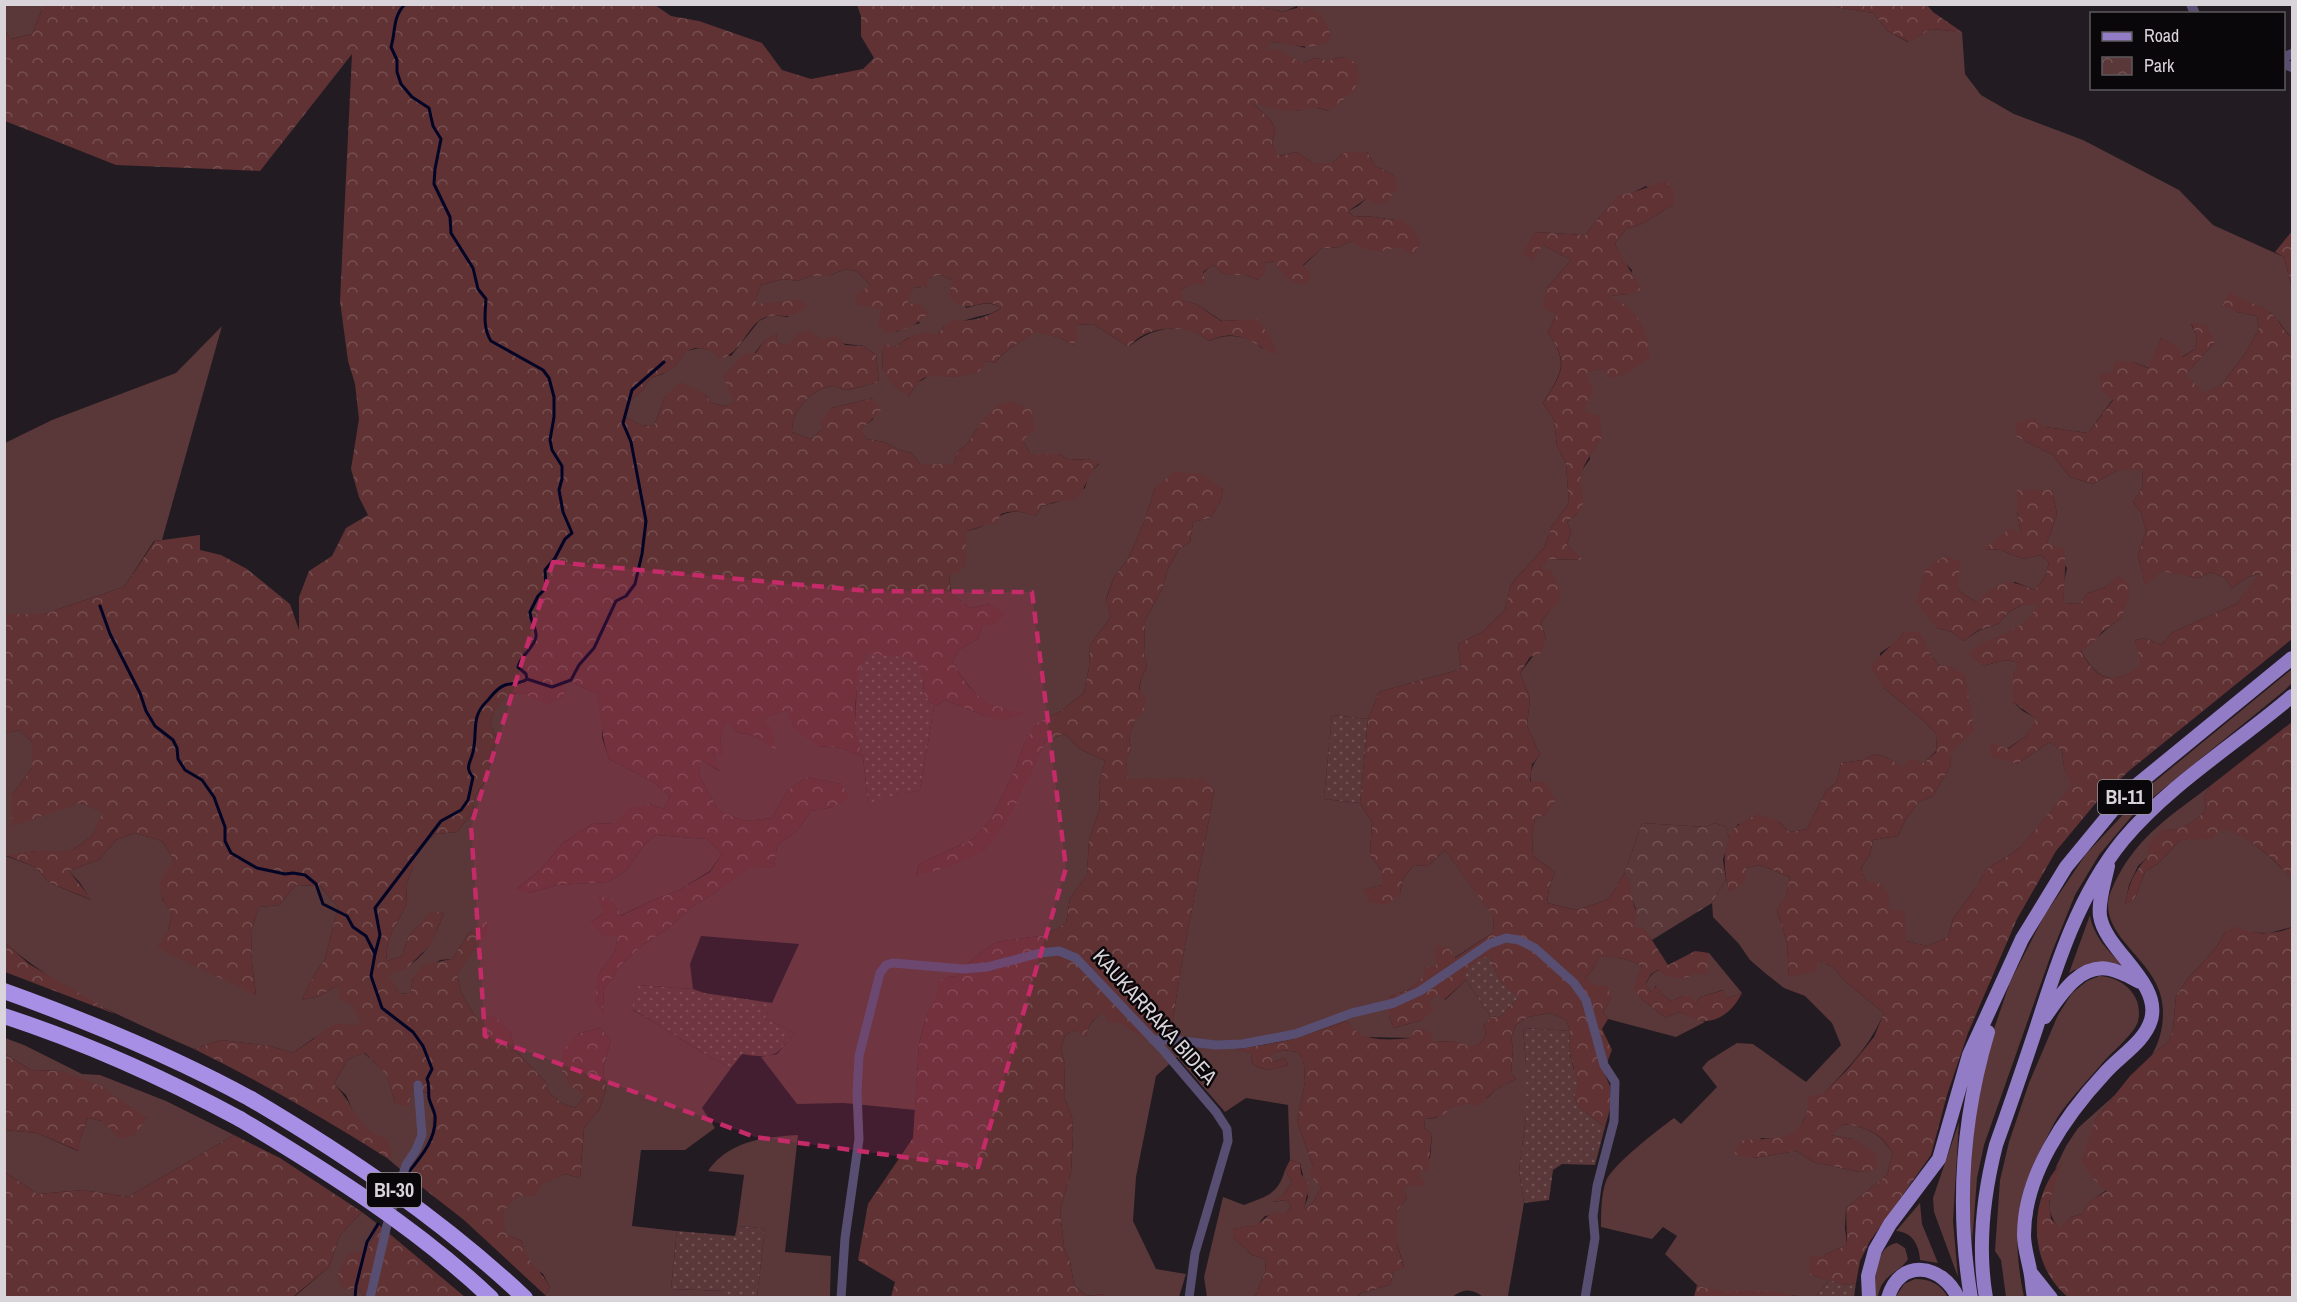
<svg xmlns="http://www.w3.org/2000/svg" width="2297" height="1302" font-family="'Archivo Narrow',sans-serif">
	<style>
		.grass { fill: #5a3738 }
		.forest { fill: url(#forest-crowns) }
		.park { fill: url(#park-crowns) }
		.garden { fill: url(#garden-dots) }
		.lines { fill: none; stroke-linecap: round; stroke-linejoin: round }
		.stream { stroke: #020525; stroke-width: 3 }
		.minor { stroke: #574e71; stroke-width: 9 }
		.tertiary { stroke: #574e71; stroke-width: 10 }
		.primary { stroke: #917cc5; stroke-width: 14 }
		.motorway { stroke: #a88fe6; stroke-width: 16 }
		.motorway-bridge { stroke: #a88fe6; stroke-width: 16 }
		.marked { fill: #c42b68; fill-opacity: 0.2; stroke: #c42b68; stroke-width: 4.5; stroke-dasharray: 12 8; stroke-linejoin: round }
		.labels { text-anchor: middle; stroke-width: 5; stroke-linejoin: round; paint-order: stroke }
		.shield { fill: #0a070a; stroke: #9b969b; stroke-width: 1.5 }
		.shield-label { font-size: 20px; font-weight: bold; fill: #d9d4d9 }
		.street-label { font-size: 21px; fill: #d9d4d9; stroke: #0a070a }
	</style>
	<defs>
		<pattern id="forest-crowns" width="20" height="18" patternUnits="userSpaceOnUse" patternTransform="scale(1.5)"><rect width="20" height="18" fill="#603234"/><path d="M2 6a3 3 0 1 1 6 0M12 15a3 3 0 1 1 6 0" fill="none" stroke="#764f51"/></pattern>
		<pattern id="park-crowns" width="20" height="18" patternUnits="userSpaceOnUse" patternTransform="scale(1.5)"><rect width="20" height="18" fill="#5a3738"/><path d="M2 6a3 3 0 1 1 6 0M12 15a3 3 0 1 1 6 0" fill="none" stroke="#715354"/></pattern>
		<pattern id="garden-dots" width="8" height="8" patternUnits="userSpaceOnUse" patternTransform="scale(1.5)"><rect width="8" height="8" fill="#5a3738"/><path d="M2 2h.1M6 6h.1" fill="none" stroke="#715354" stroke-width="1.8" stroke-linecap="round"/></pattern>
	</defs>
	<rect width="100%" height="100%" fill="#221b22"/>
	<!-- grass -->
	<path class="grass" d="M1834 4 1836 7 1873 13 1888 31 1908 42 1931 29 1962 32 1965 74 1981 95 2014 114 2083 140 2179 190 2213 225 2284 257 2292 288V337C2284 332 2281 322 2273 315 2265 308 2253 305 2243 301L2237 312 2257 316 2259 329 2245 354 2222 384 2203 394 2185 375 2215 342 2191 324 2197 337 2195 349 2182 357 2161 338 2149 368 2133 362 2113 399 2088 433 2045 427 2015 436 2053 455 2070 477 2093 484 2118 470H2142L2143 487 2133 502 2141 512 2146 531 2138 555 2145 584 2162 570 2197 578 2211 572 2225 578 2232 588 2248 577 2261 573 2236 604 2173 632 2161 645 2145 638 2135 640 2142 665C2112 686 2099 682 2081 651 2095 641 2106 628 2121 618L2118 577 2106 587 2088 593 2079 604 2064 603 2063 586 2067 568 2047 543 2057 514 2052 490H2017V511L2021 534 1985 549 2001 550 2023 559 2040 555 2049 562 2045 577 2035 590 2015 582 1976 602 1958 590 1937 628 1952 632 1963 641 1980 630 1998 624 2009 612 2022 605H2038L2031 618 2017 629 1999 637 1982 666 2006 660 2020 663 2013 675V702L2023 711 2037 719 2026 736 2007 749 2017 764 2050 742 2062 751 2064 767 2073 785 2020 848 1984 871 1979 883 1953 919 1948 937 1927 946 1906 941 1889 910 1866 881 1861 868 1870 854 1873 840 1898 836 1906 819 1919 802 1933 796 1951 765 1940 666 1930 654 1904 632 1895 643 1880 653 1884 688 1924 721 1937 735 1936 751 1924 763 1902 768 1888 758 1875 754 1863 760 1841 763 1837 782 1826 791 1807 829 1790 832 1778 821 1738 824 1729 838 1726 827 1715 823 1705 827 1642 823 1624 874 1609 899 1577 910 1547 903 1549 888 1555 872 1533 856 1532 836 1535 819 1545 815C1535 792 1521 777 1540 755L1527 726 1530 698 1520 673 1546 639 1541 622 1550 610 1540 568 1548 559 1582 560 1567 545 1571 531 1567 522 1577 514 1580 473 1590 459 1584 411 1586 372 1600 369 1609 296 1628 294 1632 270 1622 260 1615 243 1627 228C1645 226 1657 213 1673 205L1646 186 1628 195H1619C1608 209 1595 220 1586 235L1535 232 1543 245 1571 260 1547 288 1556 315 1548 333C1570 364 1561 373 1543 403L1554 420 1557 446 1566 464 1569 503 1552 526 1544 548 1511 584 1505 610 1482 632 1458 644 1461 669 1379 692 1368 719 1332 715 1324 799 1360 803 1372 822 1370 855 1382 871V885L1363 890 1400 893 1403 878 1414 865 1428 866 1445 850 1493 915 1494 932 1454 958 1438 965 1410 989 1389 997V1016L1394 1028 1422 1020 1429 1001 1438 994 1445 1000 1466 980 1491 1017 1484 1025 1486 1035 1479 1045 1470 1047 1453 1041 1432 1042 1411 1038 1365 1037 1353 1030 1347 1021 1290 1040 1236 1049 1251 1053 1252 1063C1263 1073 1274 1069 1288 1065L1285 1058 1273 1062 1269 1055 1282 1050 1298 1052 1304 1064 1305 1082 1297 1122 1321 1188 1314 1201 1303 1211 1308 1197 1300 1163 1290 1160 1288 1105 1246 1098 1225 1112 1177 1057 1156 1076 1136 1177 1133 1221 1156 1269 1186 1274 1179 1297 1107 1298 1103 1294 1087 1296 1074 1285 1070 1262 1064 1247 1060 1210 1071 1172 1073 1135 1072 1117 1064 1097 1065 1064 1061 1049 1065 1035 1075 1030 1086 1037C1088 1025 1093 1019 1104 1012L1109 1022H1119L1126 1026H1172C1183 946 1201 869 1214 790L1127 779 1126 758 1131 750 1129 736 1135 719 1141 679 1147 667 1144 653 1145 621 1163 587 1167 571 1178 550 1190 542 1193 522 1210 518 1220 503 1223 489 1155 488 1143 525 1128 559 1114 577 1106 599 1111 617 1090 645 1089 667 1084 693 1061 711 1044 719 1025 742 1016 767 991 819 973 839 919 864 916 875 984 850 1021 793 1046 740 1065 734 1080 749 1105 761 1099 785 1100 807 1089 840 1087 875 1070 898 1066 923 1046 935 996 942 975 957 957 976 947 977 926 1017 919 1044 915 1110 844 1103 797 1104 761 1057 777 1054 795 1033 765 1018 799 944 701 936 690 964 693 989 637 985 633 1010C666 1028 697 1051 731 1068L702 1108 715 1128 685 1150H641L632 1226 677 1231 671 1289 727 1291 726 1297 547 1298 545 1295 550 1288 543 1274 532 1267 525 1254 522 1241 507 1235C505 1231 502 1225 502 1221 502 1194 545 1182 565 1174L580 1178 584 1128 599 1110 606 1089 603 1069 611 1040 600 1028 577 1034 585 1096 575 1108 562 1103 549 1093 545 1081 515 1050 510 1031 476 1018 461 992 457 974 470 955 486 922 468 934 452 959 440 960 413 978 410 994 399 993 387 975C423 964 431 945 444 913L431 912 408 937 402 956 387 961 386 950 392 932 407 904 406 884 413 868V852L436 834 457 832 473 812 475 796 486 780 496 737 490 723 498 703 508 695 524 693 567 680 597 694 602 718V738L609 759 653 782 670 796 664 809 649 804 616 823 592 824 564 842 540 870 516 889 530 893 557 885 608 882 627 870 644 845 656 835 707 839 722 854 710 871 679 890 653 900 620 916 604 913 591 922 618 936 615 951 598 975 603 1014 604 989 621 965 644 944 666 930 692 907 713 894 751 866 774 868 777 846 798 830 811 811 833 807 842 784 807 777 788 790 772 818 745 821 719 811 699 776 700 759 719 771 713 752 723 756 720 740 725 720 737 732 755 736 775 749 762 719 787 710 818 746 841 748 863 757 868 802 920 790 934 707 945 700 985 716 1023 714C1016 712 1007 712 999 709 977 699 964 682 952 661L960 649 978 639 990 604 971 608 951 594 949 573 966 564V531C999 526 998 502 1036 516L1042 506 1064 500 1085 488 1089 474 1099 464 1088 459 1068 460 1059 454H1030L1023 440 982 421 968 443 957 452 954 464H920L911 453 897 449 885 442 866 439 861 429 873 419V398L831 408 823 429 811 439 792 432C792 411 810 389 833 386 837 386 842 390 847 390 855 389 869 384 879 382L876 355 864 346 821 341 790 346 778 343 776 334 763 342 730 387 735 402 727 406 711 403 705 394 665 396 654 426 641 425 625 417 627 403 643 390 650 378 663 374 675 366 686 351 700 348 731 356 759 321 771 315 789 317 772 304 756 305V297L761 285 784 279 797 281 811 276H829L845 269 857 271 871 286 882 309 897 332 905 327 920 323 906 304 913 287 926 288 928 278 940 275 953 280 966 308C979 304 990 300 1001 308 989 316 985 314 973 318 963 321 955 324 944 326L938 334 908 338 895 347 883 349 882 369 909 396 917 383 932 374 952 377 986 361 995 363C1006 348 1021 343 1035 331L1061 338 1073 345 1076 325 1093 324 1129 347C1150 327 1186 320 1209 341 1230 332 1246 335 1263 349L1239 320 1222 321 1196 304 1181 300 1182 289C1196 283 1201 273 1213 265L1225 275H1246L1258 280 1265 263 1274 261 1303 266 1321 249 1339 247 1351 241 1380 251 1391 248H1404L1402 220C1383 220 1372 214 1354 217L1348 211 1358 206 1394 175 1375 166 1367 152H1345L1332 163H1312L1297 152 1278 156 1272 144 1275 129 1271 120 1250 101 1296 111 1313 107 1329 111 1344 57 1328 60 1314 58 1303 63 1265 50 1271 42 1288 43 1305 48 1297 6 1283 12C1274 8 1262 9 1256 5Z
		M5 5H41L42 9 32 34 11 39 5 31Z
		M222 326 162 540 154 541 124 587 44 614H5V443L52 420 176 373Z
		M2292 669V683L2284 691 2136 811 2099 855 2075 895 2052 952 1984 1145 1977 1178 1972 1244 1968 1191 1974 1105 1994 1029 2010 982 2044 916 2086 854 2153 783Z
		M19 730 32 742V768L12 795 57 809 81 803 104 812 92 836 71 851H36L6 856 35 867 50 883 91 900 80 883 69 871 100 859 116 840 135 833 162 841 174 860 162 898 172 915 168 930 256 995 252 963 251 931 259 907 279 905 296 885 320 886 338 907 325 959 314 975 302 1000 319 996 339 985 353 1004 362 1025 314 1038 293 1053 271 1046 221 1040 194 1049C128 1020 60 991 5 943V733Z
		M2210 786 2204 797 2206 810C2193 823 2182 831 2162 830L2148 857 2138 866 2129 885 2125 905 2135 898 2145 872 2160 862 2180 840C2197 839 2206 832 2221 829 2240 827 2281 865 2292 880V927L2270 933 2225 932 2216 948 2187 980 2176 996 2173 1030 2169 1041 2152 1055C2160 1040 2163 1028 2163 1011 2163 964 2107 943 2108 904 2108 896 2113 886 2117 878 2140 834 2172 815 2210 786Z
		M1760 865 1790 877 1786 897 1777 910 1787 943 1789 976 1820 961 1833 967 1846 982 1884 1013C1866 1055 1839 1075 1811 1108 1805 1114 1803 1126 1796 1132 1787 1140 1772 1139 1761 1138L1753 1158 1797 1151 1813 1162 1860 1172 1853 1139 1830 1135 1844 1124C1871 1129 1877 1131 1893 1153L1887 1175 1846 1208 1845 1228 1847 1245 1824 1255 1810 1275 1829 1280 1816 1297 1712 1291 1697 1285 1665 1254 1677 1236 1663 1227 1652 1239 1601 1227C1601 1213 1601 1195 1606 1181 1612 1165 1659 1129 1674 1118L1681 1124 1717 1087 1702 1068 1708 1061 1737 1043 1753 1044 1806 1082 1841 1045 1832 1023 1805 996 1784 988 1765 973 1750 960 1739 944 1713 917 1712 903 1726 879 1729 891 1746 868Z
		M2090 915C2093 936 2109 952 2124 966 2104 958 2087 963 2069 973Z
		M1709 953 1742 993 1727 998 1723 990 1700 997 1696 1004 1682 996 1671 1001 1662 994 1656 986 1652 993 1646 984C1658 956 1677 979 1697 972 1701 971 1706 967 1709 965Z
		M1599 956C1615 956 1628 959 1642 966L1634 989 1644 1001 1666 1018 1679 1012 1705 1022 1676 1037 1608 1019 1603 1012 1611 998 1585 979 1594 967Z
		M2099 976C2122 977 2144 995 2138 1021 2135 1034 2109 1054 2100 1066 2086 1082 2071 1098 2059 1115 2053 1124 2049 1134 2044 1143 2015 1198 2012 1238 2024 1297H2006L2001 1260 1995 1251 2000 1180 2009 1142 2029 1083 2058 1015 2072 993 2087 981Z
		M1550 1013 1566 1020 1570 1031 1523 1028 1526 1064V1116L1519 1171 1524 1203 1508 1296 1483 1297C1471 1288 1463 1289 1452 1297L1357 1298 1361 1293 1390 1285 1394 1271 1404 1267 1397 1243V1211L1407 1198 1402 1186 1430 1158 1432 1134 1424 1128 1425 1119 1436 1118 1451 1107 1487 1098 1495 1090 1516 1079 1511 1073 1513 1049 1511 1036 1516 1025 1528 1017Z
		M5 1038 24 1045 82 1074 100 1075 166 1101 234 1135 128 1197 83 1190 38 1194 5 1172V1130L37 1133 78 1151 80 1139 88 1118 102 1121 147 1118 62 1071 31 1070 5 1054Z
		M364 1053 386 1073 395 1103 411 1091 430 1093C433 1127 439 1136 414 1163V1181L387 1158 392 1154 356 1118 346 1095 334 1084 347 1060Z
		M2116 1094 2095 1120 2092 1178 2107 1190 2090 1201 2082 1214 2071 1217 2060 1228C2040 1209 2053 1186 2061 1164L2055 1169 2066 1146 2078 1128Z
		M1959 1122 1953 1221 1958 1277 1934 1212 1933 1198Z
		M798 1135 785 1252 831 1256 830 1297H757L765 1228 737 1226 744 1175 708 1171C729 1141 764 1137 798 1135Z
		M1285 1170 1292 1182 1284 1194 1273 1202 1286 1200 1291 1206 1287 1213 1265 1216 1257 1225 1233 1229V1237L1252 1255 1266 1259 1265 1272 1255 1297H1207L1204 1277 1223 1197 1244 1205C1266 1196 1278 1195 1285 1170Z
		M1920 1203 1922 1224 1938 1263 1920 1260C1919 1244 1912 1232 1896 1231Z
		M362 1212 379 1225 367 1251 359 1290 365 1297 293 1298 329 1267 340 1235Z
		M1897 1243 1905 1248 1908 1259C1899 1274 1882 1273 1878 1297H1875C1873 1280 1875 1246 1897 1243Z
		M1915 1279C1931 1279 1940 1284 1948 1297L1895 1298 1904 1284Z"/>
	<!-- forest -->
	<path class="forest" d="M41 4 655 5 671 16 699 21 762 43 782 70 811 79 863 69 874 58 861 36V16L857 5 1256 4C1262 9 1274 8 1283 12 1310 1 1326 10 1331 40 1308 53 1295 43 1271 42L1266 50 1276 49 1303 63 1314 58 1328 60 1344 57 1355 62 1360 75 1354 91 1329 111C1309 105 1312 110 1295 111 1280 111 1265 106 1252 103L1271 120 1275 129 1272 144 1279 156 1297 152 1312 163H1332L1345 152H1367L1375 166 1394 175 1397 188 1386 203 1376 204 1366 199 1348 211 1354 217C1372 214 1383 220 1402 220L1414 230 1420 243 1413 255C1398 243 1396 250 1380 251 1369 252 1360 246 1351 241L1339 247 1321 249 1303 265 1310 272V280L1302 285C1288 280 1281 274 1274 261L1265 263V273L1258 280 1246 275H1225L1213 265 1203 272 1205 285 1195 283 1182 289V300L1196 304 1221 321 1258 319 1272 340 1277 355C1249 343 1240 327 1209 341 1192 325 1159 325 1140 337 1136 339 1132 344 1129 347L1093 324 1076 325 1078 338 1073 345 1061 338 1035 332C1021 343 1006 348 995 363L986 361 979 372C970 374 959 377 949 377 925 376 923 373 909 396L896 388 882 369 883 349 886 344 895 347C909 337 921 329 938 334L944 326 953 320C966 323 990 317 1001 308 981 293 965 321 949 295L953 280 940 275 929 278 926 288 913 287 907 304H919L928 313C919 324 902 332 887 333L877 324 882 309 857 305 856 293 871 286 857 271 845 269 829 276H811L797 281 784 279 761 285 756 297V304L799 300 808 305C786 326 779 308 760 320 745 331 741 353 720 359 711 350 697 343 685 353 682 356 680 361 676 365 669 372 660 375 650 378L643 390 627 403 625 417 641 425 654 426 665 396 681 382 705 394 711 403 727 406 734 402 723 377 744 354 756 353 763 342 776 333 778 343 789 345 797 333 810 331 821 340 837 336 845 345 864 346 876 355 879 382C870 384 854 389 847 390 842 390 837 386 833 386 810 389 792 411 792 432L811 439 823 429 820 422 831 408 873 398 881 410 862 429 866 439 885 442 897 449 911 453 920 464H954L957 452 968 443 982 421 998 405 1012 402 1031 410 1035 428 1023 440 1030 454H1059L1068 460 1088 459 1099 463C1088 474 1086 487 1077 499L1055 502 1042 506 1036 516C1023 512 1014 509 1001 514L996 524C986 523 977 529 966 531V564L958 573 949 574 951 594 971 608 990 604 1005 613 996 625H983L978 639 960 649 952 661C971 695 986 707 1025 713L1004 721 985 716 945 700 934 707 924 695 923 679 866 654C853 691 852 719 863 757L841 748 818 746 793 728 787 710 763 719 771 728 776 750 755 736 737 732 725 721 720 740 724 757 713 753 720 771 701 760 699 776 719 811 745 821 772 818 788 790 807 777 842 784 849 798 833 807 811 811 798 830 777 846 774 868 751 867 713 894 692 907 666 930 644 944 621 965 604 989 603 1015 595 1001 598 975 615 951 618 936 600 935 591 922 604 913 597 896 612 899 621 916 653 900 679 890 710 872 722 854 707 839 656 835 644 845 627 870 608 882 557 885 530 893 515 890 540 870 564 842 592 824 616 823 628 808 649 804 664 809 670 796 653 782 609 759C601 736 602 718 597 694L567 680 563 697 548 705C515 689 505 686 490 723L496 737 486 780 475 796 473 812 457 832 436 834 413 852V868L406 884 407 904 392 932 386 950 387 961 402 956 408 937 431 911 444 913 431 944 406 969 388 975 399 993 410 994 413 978 422 965 452 959 468 934 486 921 490 929 457 974 461 992 476 1018 494 1016 510 1031 515 1050 545 1081 549 1093 562 1103 575 1108 585 1096 569 1085 561 1069 562 1052 577 1034 600 1028 611 1040 603 1069 606 1089 599 1110 584 1128 580 1178 565 1174 542 1184 535 1196H518C503 1208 500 1216 507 1235L522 1241C528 1267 540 1267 550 1288L545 1295 464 1220 414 1181V1163C439 1136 433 1127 429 1093L411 1091 409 1107 395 1103 386 1074 365 1053 347 1060 334 1084C355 1104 355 1129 386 1138L393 1154 387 1158C324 1118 261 1082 194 1049L221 1040 271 1046 293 1053 335 1024 361 1025 353 1005 339 999V985L319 996 302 1000 314 975 325 959 338 907 320 886 296 885 279 905 259 907 251 931 252 963 256 995 157 948 168 930 172 915C156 890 156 884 174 860L162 841 135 833 116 840 100 859 69 871 92 900 50 883 35 867 5 855 36 851H71L92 836 103 812 81 803 12 826V795L32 768V742L19 730 5 733V614H44L124 587 155 541 200 535V550L221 555 247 569 290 604 299 630V597L309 571 332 556 346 528 368 515 359 497 351 469 359 419 355 384 348 361 340 301 352 54 260 171 116 165 5 121 4 31 12 39 32 34 42 9Z
		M1834 5H1927L1933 12 1962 32 1931 29 1909 42 1888 31 1873 13 1835 7Z
		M1666 181 1674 191 1673 205C1657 213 1645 226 1627 228L1615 243C1622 260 1633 273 1641 290L1628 294 1610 296C1639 311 1646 326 1650 357L1631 371 1613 379 1600 369 1586 373 1593 391 1584 411 1599 416 1602 437C1587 463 1574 470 1584 502L1577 514 1567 522 1571 531 1567 545 1583 560 1549 559 1540 568 1552 572 1560 590 1559 603 1550 610 1541 622 1546 639 1541 653 1530 657 1520 673 1530 698 1527 726 1540 755 1532 764 1530 781 1545 782 1556 800 1545 815 1535 819 1532 836 1533 856 1555 872 1549 888 1547 903 1577 910 1609 899 1624 874 1632 884C1627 909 1655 943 1668 965L1695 951 1709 953V965L1706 975 1696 973C1684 981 1669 979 1658 970L1651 974 1646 983 1651 992 1657 986 1662 994 1671 1001 1682 996H1691L1696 1004 1700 997 1724 990 1727 998 1742 993C1735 1007 1723 1020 1706 1021 1698 1022 1687 1015 1679 1012L1666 1018 1644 1001 1633 989 1642 966C1627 959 1615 956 1599 957L1594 967 1585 979 1597 986H1607L1611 998 1603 1012 1608 1019 1602 1029 1612 1050 1608 1060 1605 1075 1610 1086 1611 1105 1605 1127 1579 1107 1574 1097V1069L1569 1050 1570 1031 1566 1020 1550 1013 1528 1017 1516 1025 1511 1036 1513 1049 1511 1073 1516 1079 1495 1090 1478 1106 1470 1104 1451 1107C1444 1117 1437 1118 1425 1119L1424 1128 1432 1134 1428 1170 1418 1171 1426 1185 1403 1187 1407 1198 1397 1211V1243L1404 1268 1394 1271 1390 1285 1361 1293 1357 1297H1255L1265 1272 1266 1259 1252 1255 1233 1237V1229C1240 1227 1248 1227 1254 1225 1268 1220 1266 1210 1287 1213L1291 1206 1286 1200 1271 1202 1284 1194 1292 1182 1285 1170 1290 1160 1300 1163 1301 1174 1309 1184 1304 1210 1314 1201 1321 1188 1309 1174 1313 1166 1297 1122 1305 1082 1304 1064 1298 1052 1282 1050 1270 1055 1273 1062 1285 1058 1288 1065C1275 1069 1263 1073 1252 1063L1251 1053 1234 1050 1290 1040 1347 1021C1360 1043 1388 1040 1411 1038L1414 1031 1422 1028 1432 1034V1042L1453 1041 1470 1046 1479 1045 1486 1035 1484 1025 1491 1017 1501 1016 1519 997C1499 985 1498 978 1490 957L1466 971V980L1444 1000 1438 995 1429 1001 1433 1010 1422 1020 1394 1028 1389 1016V997L1410 989 1424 976 1425 968 1437 965 1435 956 1438 945 1449 948 1455 958 1494 932 1493 916 1445 850 1428 866 1414 865 1403 878 1400 893 1387 905 1370 902 1362 890 1382 885V871L1370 855 1372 822 1360 803 1368 719 1379 692 1461 669 1458 644 1482 632 1505 610 1511 584 1544 548 1552 526 1569 503 1566 464 1557 446 1554 420 1543 403C1562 373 1570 364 1548 333L1556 315 1543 307 1547 288 1571 260 1543 245 1532 260 1522 254 1535 232 1586 235C1595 220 1608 209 1618 195 1634 194 1650 185 1666 181Z
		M2292 231V288L2284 257 2275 252Z
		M2229 292C2243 301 2260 304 2273 315 2281 322 2283 332 2292 337V639L2130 770 2100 798 2056 851 2017 919 1968 1033 1947 1095 1931 1155 1870 1241 1860 1261 1856 1283 1846 1285 1810 1275V1257L1824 1255 1847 1245 1846 1208 1887 1175 1893 1153C1878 1131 1871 1129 1844 1124L1831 1135 1853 1139 1876 1154 1877 1169 1860 1172 1813 1162 1797 1151 1753 1158 1734 1154 1740 1141C1776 1136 1806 1146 1809 1097L1824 1093 1848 1069 1874 1037 1884 1013 1846 982 1833 967 1820 961 1814 973 1789 976 1787 943 1777 910 1786 896 1790 877 1760 865 1746 868V881L1729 892C1724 871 1719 837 1741 823 1746 819 1753 817 1759 814L1778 821 1790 832 1807 829 1826 791 1837 782 1841 763 1863 760 1875 754 1888 758 1902 767 1911 759 1924 763 1936 752 1937 735 1924 721 1884 688 1871 667C1881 653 1893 645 1904 632H1920L1930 654 1940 666H1950L1965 675 1974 731 1950 753 1951 765 1933 796 1919 802 1906 819 1898 836 1873 840 1870 854 1861 868 1866 881 1882 884 1889 895V909L1905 911 1906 941 1927 946 1948 937 1953 919 1979 883 1984 871 2020 848 2072 785 2064 767 2062 751 2050 742 2017 764 1991 756V743L2008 749 2026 736 2036 719 2013 702V675L2019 663 2006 660 1982 666 1969 653C1994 632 2020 637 2038 605H2022L2009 612 1998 624 1979 630 1963 641 1952 632 1937 628 1916 602 1926 569 1945 556 1960 561 1958 590 1976 602C2002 581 2003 577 2035 590L2045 577 2049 562 2040 555 2023 559 2001 550 1984 549 2009 529 2021 534 2017 511V490H2052L2057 514 2047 543 2064 549C2067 568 2063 584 2064 603L2079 604 2088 593 2106 587 2118 576 2129 583V598L2121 618 2102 632 2094 642 2081 651C2098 682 2112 686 2141 665L2135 640 2145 638 2161 645 2173 632 2236 604 2260 573 2248 577 2232 588 2225 578 2211 572 2197 578 2162 571 2145 585 2138 555 2146 531 2141 512 2133 502 2143 487 2142 470H2118L2093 484 2070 477 2053 455 2015 436 2016 423 2033 418 2045 427 2088 433 2113 400 2101 390 2100 374 2113 372 2115 361 2133 362 2148 368 2161 338 2177 346 2183 357 2195 349 2197 337 2191 323 2206 325 2215 342 2186 374 2203 393 2222 384 2245 354 2259 329 2257 316 2237 312 2223 305Z
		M1174 472 1203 474 1223 490 1220 503 1210 518 1193 522 1190 542 1178 550 1167 571 1163 587 1145 621 1144 653 1147 667 1141 679 1139 689 1146 699 1143 713 1135 720 1129 736 1131 750 1126 759 1128 779 1204 778 1214 790C1201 869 1183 947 1172 1026L1145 1039 1119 1023 1109 1022 1104 1013C1092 1019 1088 1025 1086 1038L1075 1030 1065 1035 1061 1049 1065 1064 1064 1097 1072 1117 1073 1135 1071 1172 1060 1210 1064 1247 1070 1262 1074 1285 1087 1296 1103 1294 1107 1297H891L895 1282 858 1260 868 1204 913 1138 919 1044 926 1017 938 993V983L946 977 957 976 975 957 996 942 1046 935 1066 923 1070 898 1087 875 1089 840 1100 807 1099 785 1105 761 1080 749 1065 734 1046 740C1033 768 1008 830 985 849 972 860 932 873 916 876L919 864 973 839 991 819 1016 767 1025 742 1035 725 1044 719 1061 711 1084 693 1089 667 1090 645 1111 617 1106 600 1114 577 1128 559 1143 525 1155 488Z
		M2292 722V880C2274 858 2250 837 2223 829L2211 839 2180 840 2160 862 2145 872 2135 898 2125 906C2128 886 2133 872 2148 857V845L2162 830C2181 831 2193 823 2206 810L2204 797 2210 786Z
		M2236 926C2251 936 2277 935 2292 927V1297H2068C2028 1265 2027 1198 2062 1162L2049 1202 2051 1219 2060 1227 2071 1217 2082 1214 2089 1201 2107 1191 2092 1178 2082 1161 2095 1120 2130 1076 2152 1055 2169 1041 2173 1030 2176 996 2187 980 2216 948 2225 932Z
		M5 943 29 964 115 1014 5 972Z
		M5 1054 31 1070 62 1071 101 1086 147 1118 134 1135 120 1139 102 1121 88 1118 80 1139 79 1151 37 1133 5 1130Z
		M234 1135 280 1158 362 1212 340 1235 329 1267 293 1297H5V1172L38 1194 83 1190 128 1197Z
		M379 1225 465 1297H365L359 1290 343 1289 337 1276 349 1253 367 1251Z
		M1697 1285C1728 1298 1764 1284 1797 1297H1694Z"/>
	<!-- park -->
	<path class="park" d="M1642 823 1705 827 1715 823 1726 827 1729 838 1723 860 1726 879 1712 903 1652 940 1643 927 1634 928 1636 909 1630 894 1631 884 1624 874Z"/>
	<!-- garden -->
	<path class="garden" d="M866 654 904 657 917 661 923 679 924 695 934 707 920 790 868 803 863 757 855 730 857 680Z
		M1332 715 1368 719 1360 803 1324 799Z
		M1490 957C1497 975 1500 988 1520 996L1501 1016 1491 1017 1466 980V971L1480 958Z
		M637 985 693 989 704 993 773 1003 765 1018 795 1033C775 1057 774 1059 742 1054L731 1068C697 1051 666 1028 632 1009Z
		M1523 1028 1570 1031 1569 1050 1578 1087 1574 1097 1579 1107 1605 1127 1595 1165 1562 1164 1553 1170 1549 1200 1524 1203 1519 1171 1526 1116V1064Z
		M737 1226 765 1228 757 1297H726V1291L671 1289 677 1231 735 1236Z
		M1829 1280 1846 1285 1856 1283 1854 1297H1816Z"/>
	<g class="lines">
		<!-- stream -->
		<path class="stream" d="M100 606 110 634 140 693 146 711 155 726 173 740 177 748 178 759 185 770 202 780 214 797 225 827V841L231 853 257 868 285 874 293 873 305 875 316 884 323 904 347 916 353 927 366 936 375 954 371 976 382 1008 413 1032 423 1046 432 1069 427 1079C430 1086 428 1091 429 1098 430 1104 434 1109 435 1116 437 1139 420 1158 407 1174
			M527 679 552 687 571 680 579 665 594 648 616 601 626 596 635 584 642 554 646 521 631 442 623 423 632 390 664 362
			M375 954 380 935 375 908 441 821 461 810 468 800 473 777C464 767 471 762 473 752 478 730 470 717 488 700 493 694 497 688 505 685 512 683 521 684 527 679L526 674 518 667C521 655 534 648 536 637 537 628 530 621 530 612L538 596 546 588 545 570 555 558 565 539 572 533 563 512 559 490 562 479V466L552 450 550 440 554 417V397L549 378 543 370 491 341C483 329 485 313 486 299L478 289 473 268 451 233 450 217 434 184 435 169 441 139 433 126 429 108 412 97 401 84 397 72V60L391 47C396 31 392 18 405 4
			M355 1298 356 1286 367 1242 378 1224"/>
		<!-- minor -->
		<path class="minor" d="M1153 1040H1174L1216 1045 1242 1044 1295 1034 1352 1013 1394 1003 1420 991 1489 944 1506 938 1519 940 1535 948 1574 983 1586 1000 1604 1065 1615 1082 1614 1121 1597 1186 1593 1216 1595 1238 1585 1298
			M370 1298 387 1225 406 1165 416 1150 422 1135 418 1085
			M841 1298 845 1238 859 1139 857 1093 859 1056 880 973 886 965 893 963 964 969 987 967 1040 953 1059 951 1076 958 1164 1051 1216 1112 1227 1129 1228 1141 1195 1253 1189 1298"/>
		<!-- tertiary -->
		<path class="tertiary" d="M2191 4 2195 14
			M2284 57 2292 54
			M2284 64 2292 67"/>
		<!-- primary -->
		<path class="primary" d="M2045 1017C2059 997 2079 963 2109 969 2120 971 2130 977 2140 982
			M2031 1273 2051 1298
			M1869 1298 1868 1276 1875 1250 1890 1224 1939 1159 1969 1055 2022 939 2066 867 2117 805 2138 784 2292 658
			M1888 1298C1899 1257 1943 1264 1958 1298
			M1971 1298C1956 1208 1962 1119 1988 1032
			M1986 1298C1977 1246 1983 1196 1996 1145 2010 1106 2023 1068 2036 1029 2057 963 2079 894 2123 840 2171 783 2236 744 2292 696
			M2034 1298C2032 1288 2032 1279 2030 1270 2028 1259 2024 1247 2024 1235 2024 1175 2065 1116 2104 1074 2119 1056 2144 1043 2151 1020 2162 982 2105 950 2100 916 2098 900 2105 881 2108 866"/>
		<!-- motorway -->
		<path class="motorway" d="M4 991C90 1022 172 1056 251 1099
			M4 1016C86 1043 164 1078 240 1119"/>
		<!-- motorway-bridge -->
		<path class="motorway-bridge" d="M251 1099C349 1157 442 1220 525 1298
			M240 1119C328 1172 416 1227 491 1298"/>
	</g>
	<!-- marked area -->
	<path class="marked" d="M553 562 869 591 1032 592 1066 868 978 1167 755 1137 485 1036 471 826Z"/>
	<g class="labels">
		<!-- shield labels -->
		<g class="shield">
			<rect x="2098" y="780" width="54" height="34" rx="4.5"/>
			<rect x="367" y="1173" width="54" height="34" rx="4.5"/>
		</g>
		<g class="shield-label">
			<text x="2125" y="804">BI-11</text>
			<text x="394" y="1197">BI-30</text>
		</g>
		<!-- street labels -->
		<g class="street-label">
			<text transform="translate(1155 1017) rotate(48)" y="7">KAUKARRAKA BIDEA</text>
		</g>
	</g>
	<!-- border -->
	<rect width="2297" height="1302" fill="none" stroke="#d9d4d9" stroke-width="12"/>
	<!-- legend -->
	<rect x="2090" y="12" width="195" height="78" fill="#0a070a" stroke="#5d595d" stroke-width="1.5"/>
	<rect x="2102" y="32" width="30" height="9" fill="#917cc5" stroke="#5d595d" stroke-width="1.5"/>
	<text x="2144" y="42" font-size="18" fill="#d9d4d9">Road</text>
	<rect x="2102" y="57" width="30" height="18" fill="url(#park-crowns)" stroke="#5d595d" stroke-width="1.5"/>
	<text x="2144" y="72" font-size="18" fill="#d9d4d9">Park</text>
</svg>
